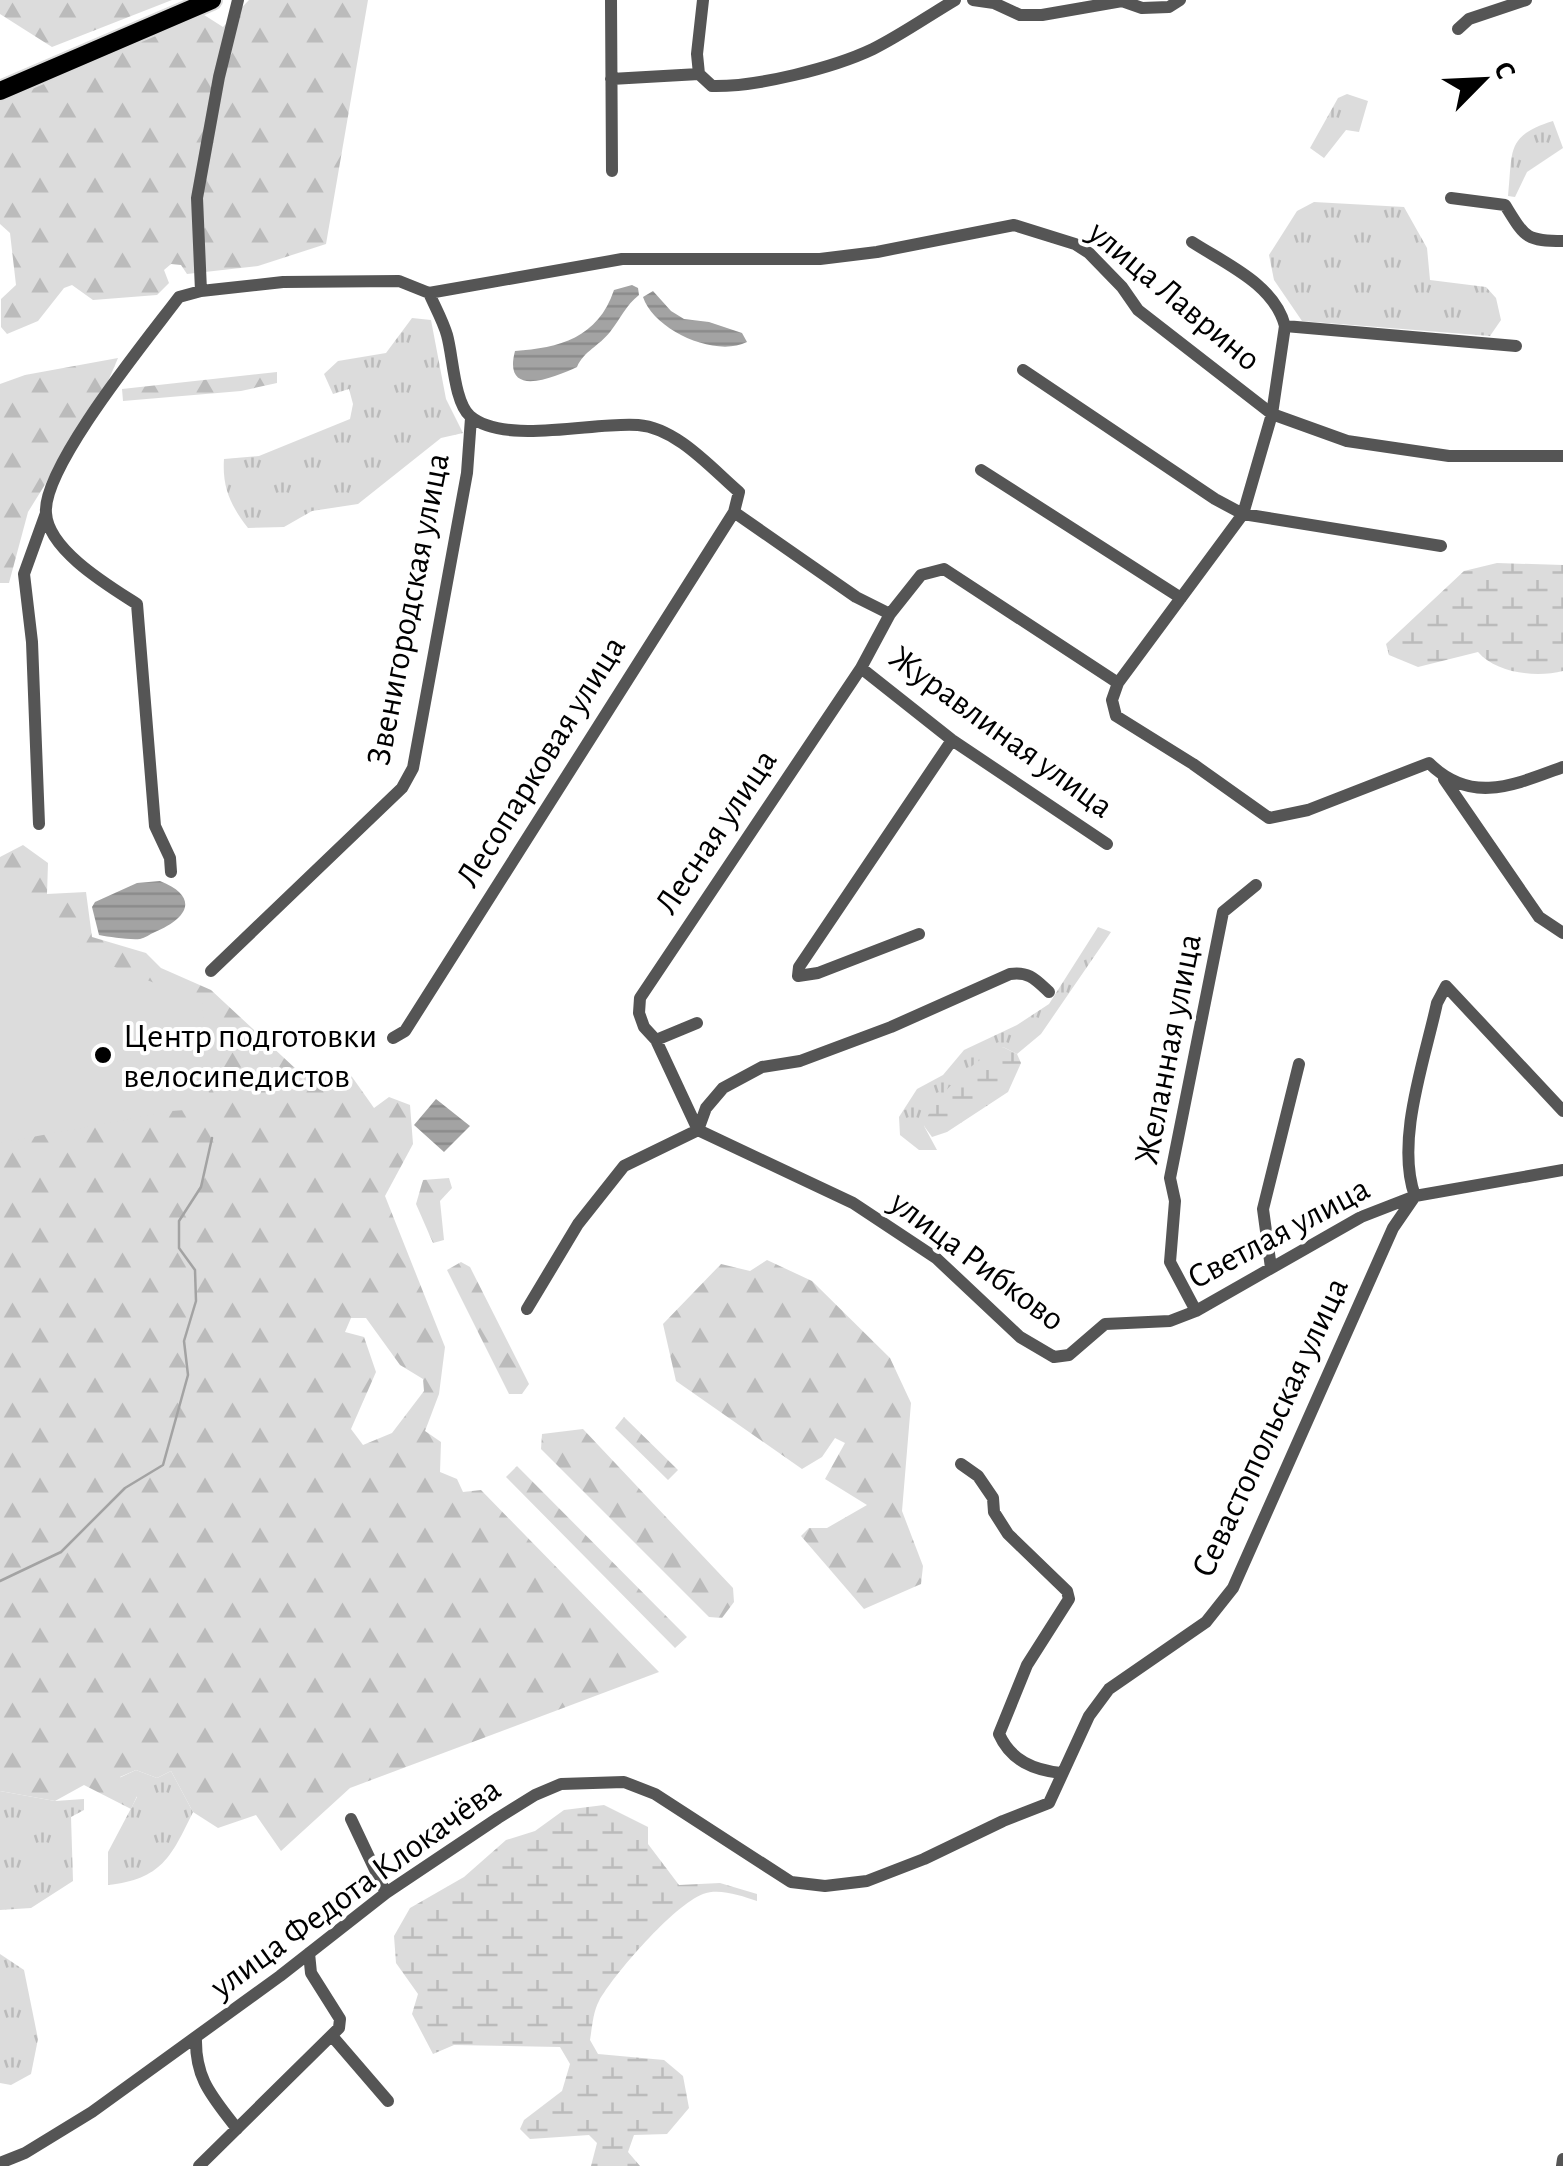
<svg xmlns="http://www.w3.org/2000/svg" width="1563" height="2166" font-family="'Alegreya Sans',sans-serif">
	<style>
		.grass { fill: url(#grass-tufts) }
		.forest { fill: url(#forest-firs); fill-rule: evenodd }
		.wetland { fill: url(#wetland-marsh) }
		.pitch { fill: #dcdcdc }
		.water { fill: url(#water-rules) }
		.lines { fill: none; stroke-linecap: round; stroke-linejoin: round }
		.stream { stroke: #a3a3a3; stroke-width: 2.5 }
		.major-casing { stroke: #dbdbdb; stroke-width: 22 }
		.minor { stroke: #555; stroke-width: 12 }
		.major { stroke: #000; stroke-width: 18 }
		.poi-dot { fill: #000; stroke: #fff; stroke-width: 4 }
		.labels { text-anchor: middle; stroke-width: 8; stroke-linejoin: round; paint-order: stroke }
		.street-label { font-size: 35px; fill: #000; stroke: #fff }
		.poi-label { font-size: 35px; fill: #000; stroke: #fff; text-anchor: start }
	</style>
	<defs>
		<pattern id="grass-tufts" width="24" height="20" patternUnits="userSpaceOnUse" patternTransform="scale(2.5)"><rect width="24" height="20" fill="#dcdcdc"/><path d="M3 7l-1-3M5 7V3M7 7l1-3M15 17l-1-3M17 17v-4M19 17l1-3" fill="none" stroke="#bbb"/></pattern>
		<pattern id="forest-firs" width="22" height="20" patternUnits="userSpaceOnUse" patternTransform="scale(2.5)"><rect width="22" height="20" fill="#dcdcdc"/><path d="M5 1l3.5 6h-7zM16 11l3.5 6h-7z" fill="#bbb"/></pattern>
		<pattern id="wetland-marsh" width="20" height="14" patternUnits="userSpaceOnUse" patternTransform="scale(2.5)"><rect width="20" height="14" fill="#dcdcdc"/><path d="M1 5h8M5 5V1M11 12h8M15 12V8" fill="none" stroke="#bbb"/></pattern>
		<pattern id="water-rules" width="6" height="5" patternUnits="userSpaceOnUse" patternTransform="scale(2.5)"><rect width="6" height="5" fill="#a3a3a3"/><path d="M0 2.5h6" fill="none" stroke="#8b8b8b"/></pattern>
	</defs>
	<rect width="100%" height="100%" fill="#fff"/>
	<!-- grass -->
	<path class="grass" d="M1347 94 1368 101 1359 132 1346 130 1324 158 1310 148 1338 98Z
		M1553 121 1563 148 1527 172 1515 197 1508 196C1513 151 1505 136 1553 121Z
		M1314 202 1404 207 1427 248 1430 280 1486 287 1496 298 1501 320 1490 336 1302 321 1274 280 1269 255 1297 211Z
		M412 318 431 320 446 399 463 433 441 438 358 504 312 511 284 527 248 528C231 506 222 488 224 459L259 456 350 419 353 404 349 389 333 394 324 374 338 361 386 353Z
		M1098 927 1111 932 1041 1034 1017 1054 1003 1047 924 1126 937 1150H919L900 1135 899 1117 917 1089 943 1075 964 1050 1017 1025 1049 1004Z
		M136 1770 157 1778 171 1771 193 1812C171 1857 162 1879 108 1885V1852L137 1797 119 1778Z
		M0 1791 55 1801 84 1799V1810L71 1817 73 1881 31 1908 0 1910Z
		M0 1954 24 1970 38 2039 31 2074 11 2085 0 2083Z"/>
	<!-- forest -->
	<path class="forest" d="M0 0H172L52 47 0 14Z
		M249 0H368L326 244 258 266 187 274 181 265 171 264 164 270 169 283 157 295 93 300 72 285 64 288 38 321 7 334 1 327V299L16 285 10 233 0 224V100L49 76 201 13 223 27Z
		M118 358 106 386 28 512 9 583H0V384L25 375Z
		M277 372V383L241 391 123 401 122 389Z
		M23 845 48 863 47 894 86 892 92 937 146 953 161 968 211 990 297 1070 350 1074 374 1108 389 1097 410 1105 413 1144 385 1196 445 1347 439 1394 425 1431 441 1442 440 1472 457 1479 463 1492 481 1490 659 1672 350 1788 281 1851 256 1815 218 1828 193 1812 171 1771 157 1778 136 1770 120 1777 137 1796 131 1809 84 1785 55 1801 0 1791V857ZM351 1318H366L400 1365 423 1379 424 1391 392 1433 363 1445 351 1429 376 1372 364 1337 345 1332Z
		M449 1178 452 1188 440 1201 444 1240 433 1243 416 1204 423 1180Z
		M767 1260 812 1281 890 1358 911 1403 902 1511 923 1566 921 1584 864 1609 801 1536 809 1528H827L867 1505 825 1479 845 1443 835 1438 822 1457 802 1469 676 1381 663 1324 721 1264 750 1271Z
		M461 1262 470 1267 529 1384 522 1394H509L447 1270Z
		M624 1417 678 1470 668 1480 615 1428Z
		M583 1429 733 1588 734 1602 722 1618 709 1617 541 1449 542 1434Z
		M517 1466 687 1637 675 1648 506 1477Z"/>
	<!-- wetland -->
	<path class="wetland" d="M1497 563 1563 565V671C1536 678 1496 673 1478 652L1418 667 1389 655 1386 644 1464 571Z
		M1003 1047 1017 1054 1021 1063 1008 1092 947 1132 932 1137 924 1126C931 1099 976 1057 1003 1047Z
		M604 1805 648 1827V1844L679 1885 720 1883 757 1894V1901C741 1896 720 1888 703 1894 674 1905 614 1974 599 2001 593 2012 592 2028 590 2040L598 2054 664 2060 683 2076 689 2108 667 2134 634 2135 628 2152 640 2166H591L597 2143 589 2135 530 2139 520 2129 524 2120 562 2091 570 2064 560 2047 454 2045 433 2054 412 2014 418 1994 396 1963 394 1936 410 1908 464 1877 506 1840 535 1831 564 1810Z"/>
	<!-- pitch -->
	<path class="pitch" d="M0 880 92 958 202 1002 210 1108 172 1111 0 1143Z"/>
	<!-- water -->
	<path class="water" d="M632 285 638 288 639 295C626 305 621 318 610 332 599 346 584 351 577 367 555 377 502 400 515 351 559 348 598 338 614 290Z
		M653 291 671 311 684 319 709 322 742 333 747 342C715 358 654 330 643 297Z
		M160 881C200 897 188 918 155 932 150 934 145 938 140 939 129 940 110 937 99 935L92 907 95 902 137 883Z
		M436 1099 470 1126 444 1152 414 1125Z"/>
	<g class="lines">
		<!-- stream -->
		<path class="stream" d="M0 1581 61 1552 125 1488 163 1465 188 1375 184 1341 196 1301 195 1270 179 1248V1221L201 1187 212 1138"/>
		<defs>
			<path id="major" d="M0 91 212 0"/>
		</defs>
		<!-- major casing -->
		<use href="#major" class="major-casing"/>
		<!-- minor -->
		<path class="minor" d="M611 0 612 171
			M973 0 994 3 1020 15H1042L1122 1 1142 8 1169 7 1180 0
			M1458 29 1469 19 1526 0
			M699 74 712 86C757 87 833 68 873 49 901 35 928 16 955 0
			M699 74 697 54 703 0
			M611 79 699 74
			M1451 198 1505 205C1525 237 1525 241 1563 241
			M1192 242C1226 264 1274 284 1285 326L1516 346
			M201 291 197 198 219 77 238 0
			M429 293 622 259H820L877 252 1014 225 1075 244 1089 253 1122 287 1138 310 1272 414 1347 441 1449 456H1563
			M429 293C435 307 443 321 447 335 453 356 454 402 470 416 505 446 596 421 638 425 677 428 711 468 739 492L734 512 856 597 890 614
			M1285 326 1272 414 1243 514 1118 683 1112 700 1116 716 1193 764 1269 818 1308 810 1429 763C1471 805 1514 785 1563 767
			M1023 370 1215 499 1243 514 1441 546
			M981 470 1181 598
			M861 668 952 740 1107 844
			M1118 683 944 569 921 575 890 614 861 668 640 998 639 1013 644 1027 656 1040 698 1130 853 1203 936 1258 1020 1337 1054 1357 1069 1355 1105 1324 1170 1321 1196 1311 1361 1217 1415 1196 1563 1170
			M1444 779 1539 917 1563 933
			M39 824 32 642 24 574 46 513
			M171 872 170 858 155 826 137 604C109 586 48 550 46 513 42 467 149 337 179 297L201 291 283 282 399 281 429 293
			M919 934 818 973 798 976 799 967 952 740
			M211 971 402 788 413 768 467 473 471 418
			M393 1038 405 1031 734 512
			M656 1040 697 1023
			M1415 1196C1395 1141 1425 1059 1437 1003L1446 986 1563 1111
			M1271 1268 1263 1209 1299 1064
			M527 1309 578 1224 624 1166 698 1130 706 1108 723 1088 762 1067 800 1061 891 1027 1010 974C1029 971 1036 980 1049 992
			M1196 1311 1170 1262 1175 1201 1170 1178 1223 912 1256 885
			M961 1464 978 1476 993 1498 994 1512 1008 1534 1067 1591 1069 1599 1027 1665 999 1734C1011 1761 1034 1770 1061 1773
			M351 1819 386 1893
			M332 2036 388 2101
			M196 2038C195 2080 213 2097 237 2129
			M0 2163 25 2153 92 2112 280 1976 386 1893 498 1818 535 1795 561 1784 624 1782 655 1794 791 1882 825 1886 867 1881 924 1859 1003 1821 1049 1803 1089 1716 1109 1689 1206 1622 1233 1588 1393 1228 1415 1196
			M199 2166 339 2028 340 2019 311 1973 309 1953
			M1562 2166 1563 2159"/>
		<!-- major -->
		<use href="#major" class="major"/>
	</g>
	<!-- markers -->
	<circle class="poi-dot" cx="103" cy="1055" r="10"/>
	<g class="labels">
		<!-- street labels -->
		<g class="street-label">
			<text transform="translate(1175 295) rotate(40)" y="12">улица Лаврино</text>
			<text transform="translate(407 609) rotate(-79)" y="12">Звенигородская улица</text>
			<text transform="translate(1002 731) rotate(36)" y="12">Журавлиная улица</text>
			<text transform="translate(540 761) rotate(-58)" y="12">Лесопарковая улица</text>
			<text transform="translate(715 831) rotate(-56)" y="12">Лесная улица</text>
			<text transform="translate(1167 1049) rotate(-79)" y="12">Желанная улица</text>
			<text transform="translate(1278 1232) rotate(-28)" y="12">Светлая улица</text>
			<text transform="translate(978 1260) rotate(37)" y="12">улица Рибково</text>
			<text transform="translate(1269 1427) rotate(-65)" y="12">Севастопольская улица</text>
			<text transform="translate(355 1887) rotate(-36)" y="12">улица Федота Клокачёва</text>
		</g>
		<!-- poi labels -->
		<g class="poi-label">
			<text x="123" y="1047">Центр подготовки<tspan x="123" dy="40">велосипедистов</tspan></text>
		</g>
	</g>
	<!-- north arrow -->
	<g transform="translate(1483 80) rotate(66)" stroke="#ffffff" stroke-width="8" paint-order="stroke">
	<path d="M0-8L18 38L0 25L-18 38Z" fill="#000000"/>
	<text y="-15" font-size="28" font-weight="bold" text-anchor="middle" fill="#000000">С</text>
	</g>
</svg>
